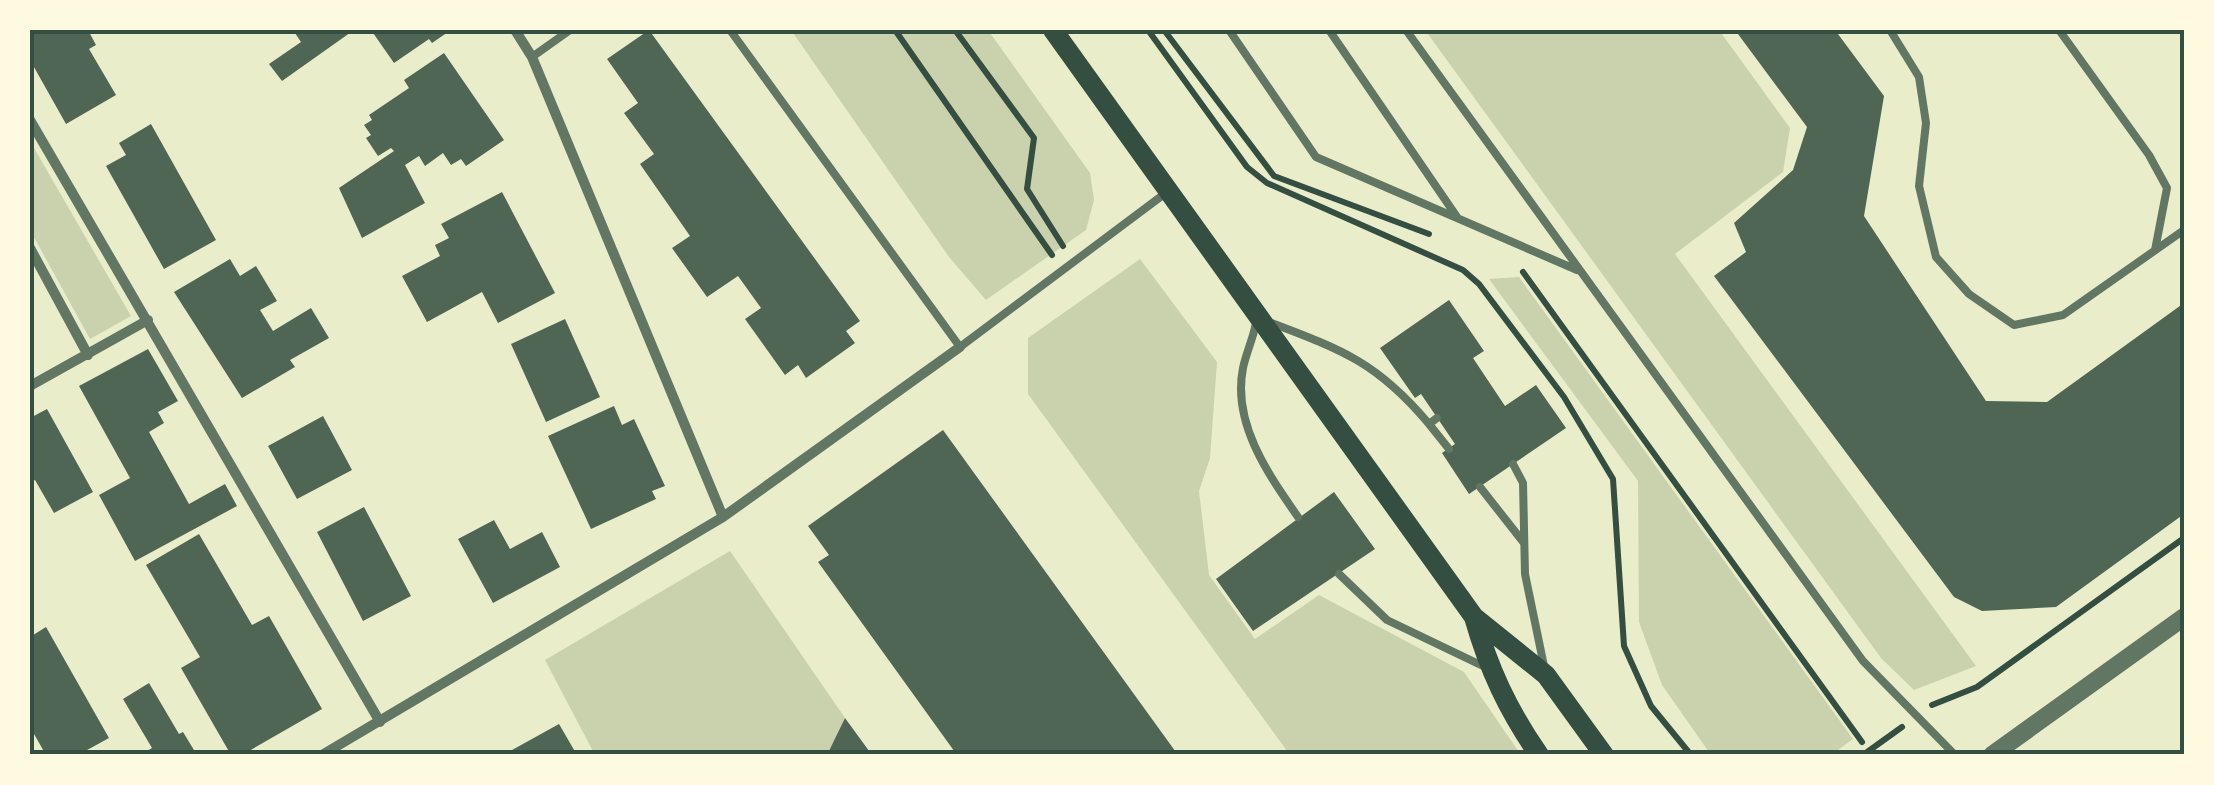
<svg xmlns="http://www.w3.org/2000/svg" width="2214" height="785" font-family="'Noto Sans',sans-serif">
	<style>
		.green { fill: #cad2ad }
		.building { fill: #4f6655 }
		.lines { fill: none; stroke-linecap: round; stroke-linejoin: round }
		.path { stroke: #344e41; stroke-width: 6 }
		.service { stroke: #617663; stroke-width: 8 }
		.minor { stroke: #617663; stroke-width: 10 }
		.tertiary { stroke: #617663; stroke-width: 18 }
		.secondary { stroke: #344e41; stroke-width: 20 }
		.neatline { fill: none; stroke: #344e41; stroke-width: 4 }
	</style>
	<rect width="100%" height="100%" fill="#e9edc9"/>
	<!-- green -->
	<path class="green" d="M791 30H988L1090 173 1094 200 1086 230 986 300 949 257Z
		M1425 30H1719L1790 128 1783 172 1675 254 1976 666 1914 690 1881 658Z
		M30 141 131 316 90 339 30 230Z
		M1140 259 1217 362 1210 458 1199 491 1209 575 1255 639 1319 595 1464 672 1521 755H1290L1028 394V338Z
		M1519 277 1853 739 1831 755H1711L1662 685 1639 622 1638 481 1489 279Z
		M730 551 845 718 827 755H595L545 660Z"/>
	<!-- building -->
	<path class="building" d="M30 30H88L96 45 89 49 116 95 66 124 30 60Z
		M293 30H354L282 81 269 64 301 42Z
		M371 30H451L432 43 429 39 394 63Z
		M649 30 860 321 846 331 855 343 806 378 798 365 785 375 745 319 761 308 738 276 707 297 672 248 690 236 640 164 654 154 624 113 638 103 607 59Z
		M1735 30H1835L1884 96 1864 216 1986 401 2047 402 2184 303V514L2056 607 1982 611 1954 597 1714 276 1746 252 1734 223 1793 170 1807 127Z
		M444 53 504 140 466 166 461 159 451 165 443 153 425 166 419 156 405 165 425 203 362 238 339 188 394 151 391 148 378 156 366 138 371 135 364 125 372 120 369 115 409 88 404 80Z
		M151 124 216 240 164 269 106 166 126 155 119 143Z
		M502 192 555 293 498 323 482 292 427 322 402 276 440 256 435 245 449 238 441 224Z
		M230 259 240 276 256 266 277 301 260 310 273 331 311 308 329 338 290 360 295 367 242 398 174 292Z
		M1449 300 1484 351 1473 358 1505 406 1536 385 1566 428 1469 494 1442 453 1455 444 1421 394 1415 398 1380 348Z
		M565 319 600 397 546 422 511 344Z
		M148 349 178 401 158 412 164 423 149 432 189 504 225 484 237 506 135 561 99 495 130 478 79 386Z
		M614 406 622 425 634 419 665 486 652 491 656 499 591 529 548 436Z
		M47 409 93 492 54 513 35 480 30 483V418Z
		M323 416 352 470 297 499 268 446Z
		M943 430 1178 755H957L818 562 829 555 808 526Z
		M1334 492 1375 549 1253 631 1216 579Z
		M364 507 411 596 363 621 317 532Z
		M494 520 510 549 542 532 560 567 493 603 458 539Z
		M199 534 252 625 269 616 322 709 242 755H231L181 668 200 657 146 565Z
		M46 627 109 738 78 755H46L30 727V637Z
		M149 683 179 734 183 732 197 755H140L152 748 123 699Z
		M845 718 872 755H827Z
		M559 724 577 755H503Z"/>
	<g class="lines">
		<!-- path -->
		<path class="path" d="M895 30 1052 255
			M955 30 1034 138 1027 189 1063 246
			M1148 30 1247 167 1267 183 1463 270 1479 284 1564 397 1613 479 1624 646 1651 706 1691 755
			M1164 30 1274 176 1429 234
			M1523 272 1862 742
			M1932 705 1977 687 2184 538
			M1863 755 1902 727"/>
		<!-- service -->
		<path class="service" d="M730 30 960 347 1167 192
			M1229 30 1316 157 1577 270
			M1329 30 1457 217
			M1406 30 1863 661 1955 755
			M1890 30 1919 77 1926 123 1919 186 1936 257 1969 294 2014 325 2063 315 2184 230
			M2059 30 2149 155 2167 188 2155 250
			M532 57 570 30
			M1269 322C1343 350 1378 363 1429 424L1437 418
			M1256 323C1253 339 1246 353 1243 368 1232 423 1268 474 1298 517
			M1429 424 1449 449
			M1513 464 1523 483 1525 574 1544 666
			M1480 487 1524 543
			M1339 574 1387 620 1485 667"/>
		<!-- minor -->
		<path class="minor" d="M515 30 532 57 723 517
			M30 120 380 722
			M30 248 88 355
			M30 386 148 320
			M322 755 723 517 960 347"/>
		<!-- tertiary -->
		<path class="tertiary" d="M1992 755 2184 617"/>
		<!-- secondary -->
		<path class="secondary" d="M1053 30 1474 617 1546 675 1604 755
			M1474 617C1489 670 1508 710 1539 755"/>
	</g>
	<!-- border -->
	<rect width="2214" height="785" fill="none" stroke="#fefae0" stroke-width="65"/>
	<rect x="32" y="32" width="2150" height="720" class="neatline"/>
</svg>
